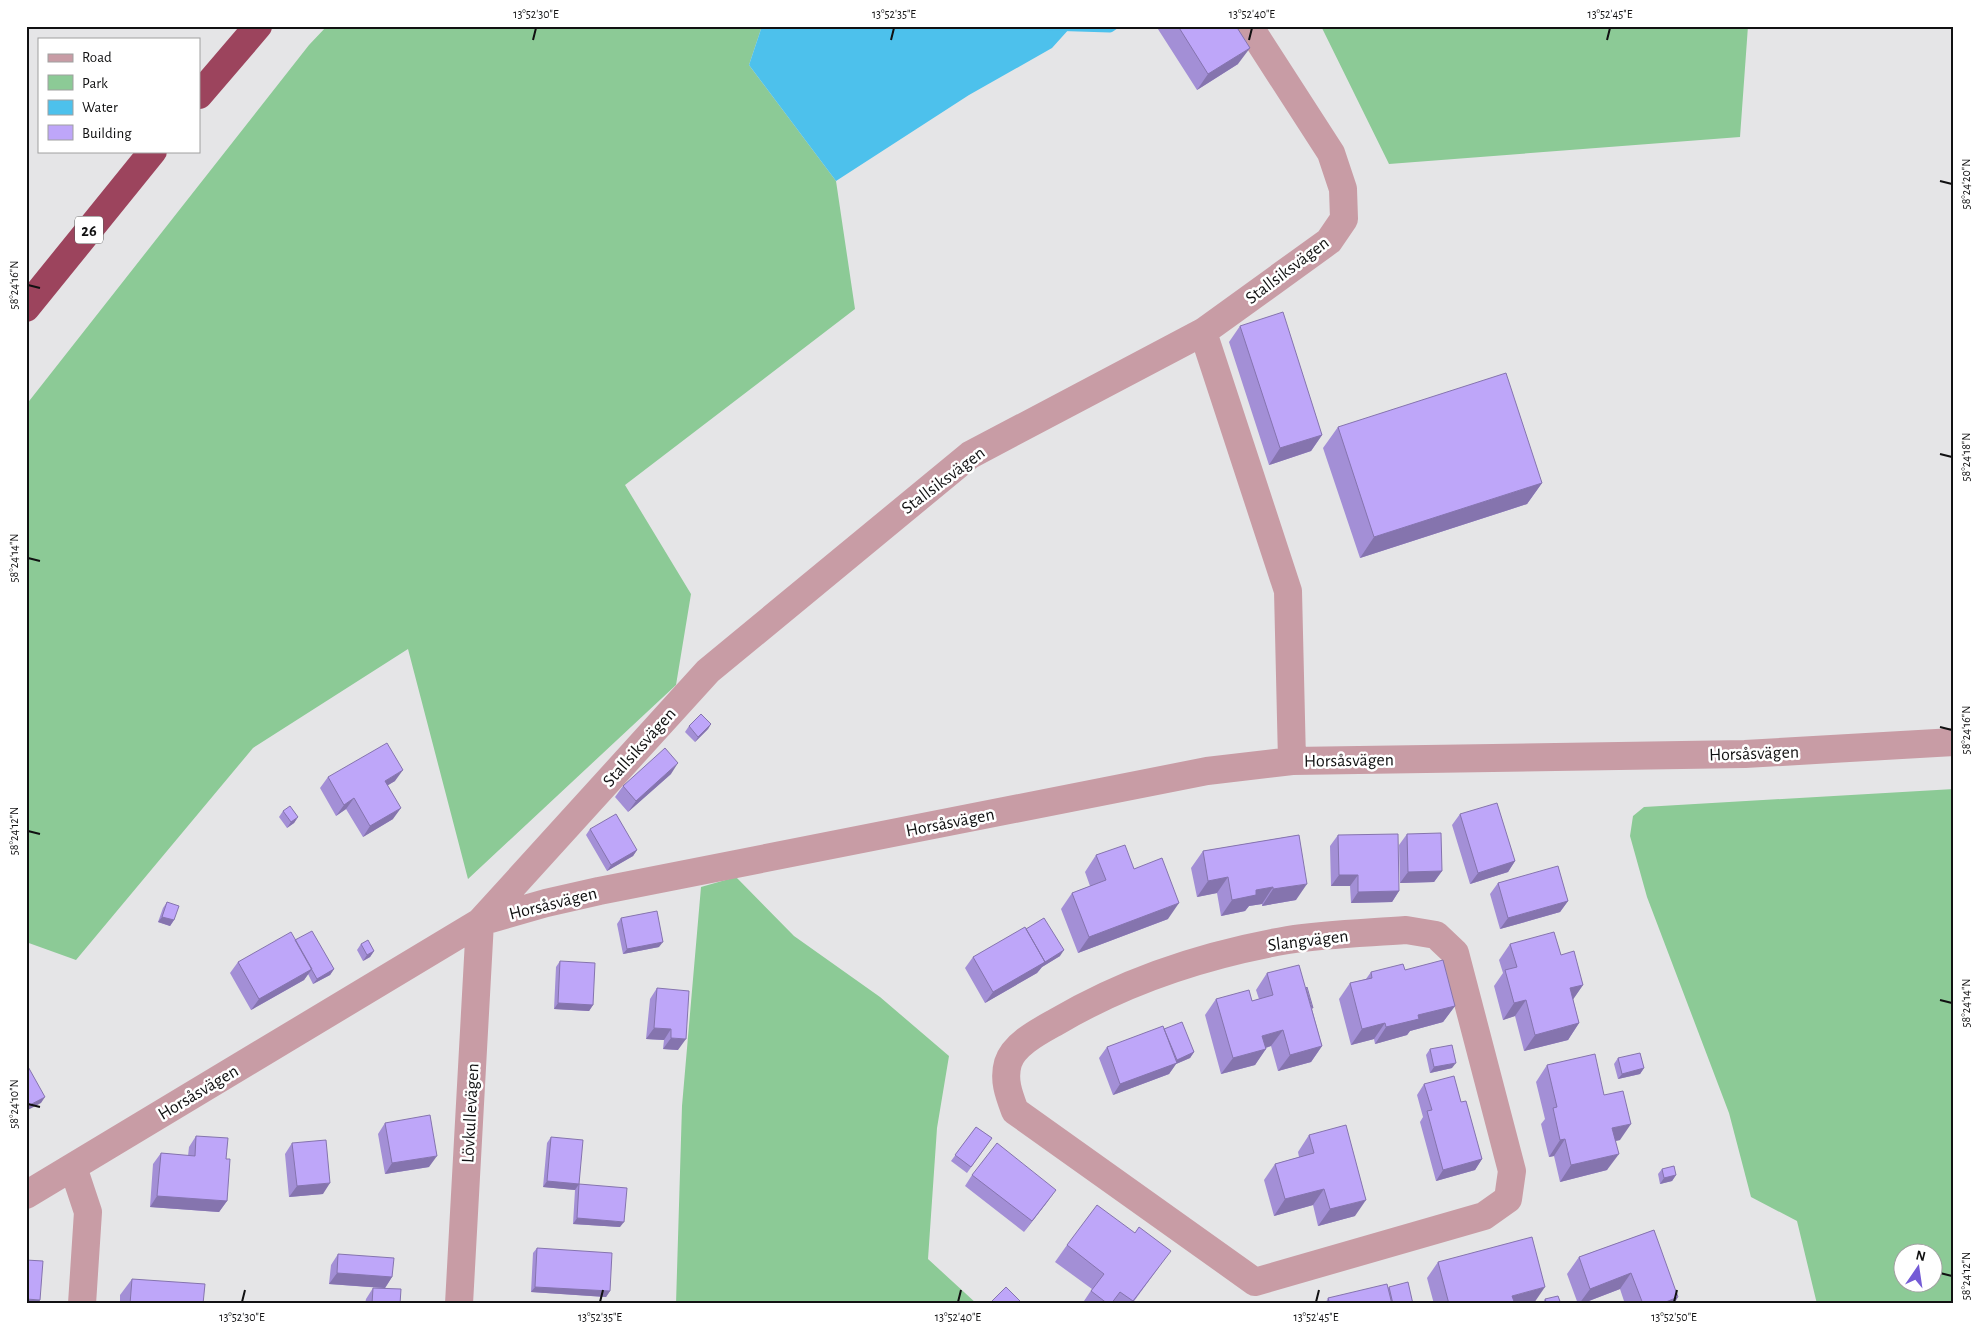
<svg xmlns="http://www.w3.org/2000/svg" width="1980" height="1330" font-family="'Alegreya Sans',sans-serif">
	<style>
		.green { fill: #8cca96; fill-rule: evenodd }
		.water { fill: #4dc1ec }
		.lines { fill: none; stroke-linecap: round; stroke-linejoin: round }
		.stream { stroke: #4dc1ec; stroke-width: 9 }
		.street { stroke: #c89ca5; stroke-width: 28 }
		.highway { stroke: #9c445d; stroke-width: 28 }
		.wall { fill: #a38fd6 }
		.shaded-wall { fill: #8574ae }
		.building { fill: #bea6f9; stroke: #8574ae }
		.ticks { fill: none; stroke: #111112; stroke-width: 2 }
		.labels { text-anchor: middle; stroke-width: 5; stroke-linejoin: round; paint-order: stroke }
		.shield { fill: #fff; stroke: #585859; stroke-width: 1 }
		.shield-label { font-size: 16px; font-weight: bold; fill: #111112 }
		.street-label { font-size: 18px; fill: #111112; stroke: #fff }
		.neatline { fill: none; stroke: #111112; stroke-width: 2 }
		.ticks-label { font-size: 12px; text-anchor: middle; fill: #111112 }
	</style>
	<rect width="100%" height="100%" fill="#e5e5e7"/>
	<!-- green -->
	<path class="green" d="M327 26H762L749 65 836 181 855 309 625 485 691 594 676 685 468 879 408 649 253 748 76 960 26 942V405L309 45Z
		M1321 26H1748L1740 137 1389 164Z
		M1954 789V1304H1817L1797 1221 1751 1197 1729 1113 1647 897 1630 836 1633 816 1644 807ZM1932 1252V1282H1902V1252Z
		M736 877 794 936 880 997 949 1056 937 1128 928 1259 977 1304H676L682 1106 701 887Z"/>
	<!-- water -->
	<path class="water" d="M762 26H1070V28L1052 48 969 95 836 181 749 65Z"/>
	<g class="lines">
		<!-- stream -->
		<path class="stream" d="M1047 26 1110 28 1113 26"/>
		<!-- street -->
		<path class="street" d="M1203 332 1288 591 1292 761
			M1406 930 1436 935 1455 953 1512 1171 1508 1199 1484 1216 1255 1282 1015 1111C1009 1095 1003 1080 1008 1063 1014 1044 1040 1031 1056 1022 1127 980 1208 954 1288 940 1327 934 1367 933 1406 930Z
			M73 1167 88 1212 82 1304
			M26 1195 480 922 546 903 599 891 1207 771 1292 761 1745 754 1954 742
			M459 1304 480 922 708 671 970 455 1203 332 1329 241 1344 219 1343 189 1331 153 1249 26"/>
		<!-- highway -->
		<path class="highway" d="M199 95 258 26
			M26 308 153 151"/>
	</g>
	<!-- wall -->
	<path class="wall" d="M1156 26H1236L1238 64 1197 90Z
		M1240 326 1322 435 1311 451 1269 465 1229 342Z
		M1338 427 1542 483 1527 504 1360 558 1323 448Z
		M711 724 708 729 695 742 685 732 689 726Z
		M671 774 628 812 615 797 623 786Z
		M328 777 395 781 387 785 393 819 363 837 346 809 336 816 320 788Z
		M283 811 298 817 294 823 287 828 279 817Z
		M1460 814 1515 861 1508 872 1470 884 1452 825Z
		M590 829 637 850 633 856 607 871 586 835Z
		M1407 834 1442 871 1434 882 1400 883 1399 845Z
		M1299 835 1296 900 1262 906V904L1249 906 1245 911 1221 916 1217 893 1197 897 1191 868 1203 851Z
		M1338 835 1399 891 1392 902 1351 903 1350 886H1331L1330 846Z
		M1096 855 1134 869 1168 919 1078 953 1061 909 1072 893 1090 886 1085 872Z
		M1498 883 1568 901 1560 912 1500 929 1490 894Z
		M167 902 174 920 170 926 158 922 163 908Z
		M621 918 659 947 623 954 617 924Z
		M1026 929 1060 956 1042 967 1037 973 985 1003 965 968 973 957Z
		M295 940 334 969 330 975 313 984 308 974 304 980 251 1010 230 973 238 962Z
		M361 944 374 951 370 957 363 961 357 950Z
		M1510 944 1561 955 1583 985 1573 999 1579 1023 1568 1040 1524 1051 1515 1016 1503 1020 1494 986 1503 973 1499 960Z
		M560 961 593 1005 589 1011 554 1009 556 967Z
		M1405 970 1455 1006 1443 1022 1410 1031 1407 1035 1375 1044 1374 1039 1351 1045 1339 999 1350 983 1366 979 1371 972Z
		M1267 973 1312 1009 1322 1046 1311 1062 1278 1071 1271 1046 1266 1048 1255 1065 1221 1074 1205 1015 1216 999 1252 1001 1259 999 1256 990Z
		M657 988 678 1050 663 1049 664 1040 646 1039 650 999Z
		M1164 1029 1194 1052 1190 1058 1176 1064 1169 1074 1113 1095 1099 1058 1107 1047Z
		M1430 1049 1452 1068 1430 1073 1426 1055Z
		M1618 1058 1644 1068 1640 1074 1618 1079 1614 1064Z
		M1547 1065 1604 1095 1620 1140 1615 1141 1607 1170 1560 1182 1554 1156 1549 1157 1541 1124 1545 1119 1536 1082Z
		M1424 1084 1461 1102 1482 1159 1475 1170 1436 1181 1420 1122 1423 1117 1417 1095Z
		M385 1123 429 1167 385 1174 378 1134Z
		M976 1127 992 1138 967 1173 951 1161Z
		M1309 1135 1355 1216 1318 1226 1313 1205 1274 1216 1264 1180 1275 1164 1299 1157 1298 1152Z
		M196 1136 226 1159 227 1201 219 1212 150 1207 153 1164 161 1153 188 1156 189 1147Z
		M551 1137 579 1184 620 1227 573 1224 575 1190 543 1187 547 1143Z
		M292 1143 323 1194 289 1197 285 1154Z
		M1662 1169 1676 1175 1672 1181 1660 1184 1658 1174Z
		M972 1175 1048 1201 1024 1232 965 1186Z
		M1654 1230 1674 1304H1625L1620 1289 1581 1304H1578L1567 1274 1579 1257Z
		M1067 1245 1159 1267 1132 1304H1082L1092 1289 1055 1262Z
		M537 1248 610 1291 606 1297 531 1292 533 1253Z
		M338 1254 392 1277 385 1288 400 1304H365L366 1299 373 1288H382L329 1284 331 1265Z
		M1438 1262 1534 1303 1434 1304 1427 1278Z
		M132 1279 203 1304H120V1295Z
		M1389 1287 1413 1304H1325L1328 1298 1388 1288Z
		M1545 1299 1561 1304H1542Z"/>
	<!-- shaded-wall -->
	<path class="shaded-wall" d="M1250 48 1238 64 1197 90 1208 74Z
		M1322 435 1311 451 1269 465 1280 448Z
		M1542 483 1527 504 1360 558 1374 537Z
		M711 724 708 729 695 742 698 737Z
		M678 763 671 774 628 812 636 801Z
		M403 770 395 781 377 792 385 781Z
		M354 798 346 809 336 816 344 805Z
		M401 808 393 819 363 837 370 826Z
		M298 817 294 823 287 828 291 822Z
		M637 850 633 856 607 871 611 865Z
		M1515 861 1508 872 1470 884 1478 873Z
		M1442 871 1434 882 1400 883 1408 872Z
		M1339 875H1358L1350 886H1331Z
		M1228 877 1217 893 1197 897 1208 881Z
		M1307 884 1296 900 1262 906 1273 889Z
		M1273 887 1262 904 1249 906 1245 911 1221 916 1232 900 1256 890Z
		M1399 891 1392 902 1351 903 1358 892Z
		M1568 901 1560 912 1500 929 1508 918Z
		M1179 903 1168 919 1078 953 1089 937Z
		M162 917 174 920 170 926 158 922Z
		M663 942 659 947 623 954 627 949Z
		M1064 950 1060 956 1042 967 1037 973 985 1003 993 992Z
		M374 951 370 957 363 961 367 955Z
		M312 969 304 980 251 1010 259 999Z
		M334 969 330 975 313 984 317 979Z
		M1583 985 1572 1001 1570 988Z
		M1526 1000 1515 1016 1503 1020 1514 1003Z
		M558 1003 593 1005 589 1011 554 1009Z
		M1455 1006 1443 1022 1410 1031 1407 1035 1375 1044 1386 1027 1418 1015Z
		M1385 1023 1374 1039 1351 1045 1362 1029Z
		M1579 1023 1568 1040 1524 1051 1535 1035Z
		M654 1028 671 1029 664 1040 646 1039Z
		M1283 1030 1271 1046 1251 1052 1262 1036Z
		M671 1038 686 1039 678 1050 663 1049Z
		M1322 1046 1311 1062 1278 1071 1290 1055Z
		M1266 1049 1255 1065 1221 1074 1233 1058Z
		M1194 1052 1190 1058 1176 1064 1169 1074 1113 1095 1120 1084 1173 1064 1177 1060Z
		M1456 1063 1452 1068 1430 1073 1434 1067Z
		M1644 1068 1640 1074 1618 1079 1622 1074Z
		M45 1097 41 1103 26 1111V1107Z
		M1631 1124 1620 1140 1601 1144 1612 1128Z
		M1565 1139 1554 1156 1549 1157 1560 1140Z
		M1619 1154 1607 1170 1560 1182 1571 1165Z
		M437 1156 429 1167 385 1174 392 1163Z
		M1482 1159 1475 1170 1436 1181 1443 1170Z
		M1676 1175 1672 1181 1660 1184 1664 1178Z
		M547 1181 579 1184 575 1190 543 1187Z
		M330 1183 323 1194 289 1197 297 1186Z
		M1324 1189 1313 1205 1274 1216 1285 1199Z
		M1056 1190 1048 1201 1024 1232 1032 1221Z
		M157 1196 227 1201 219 1212 150 1207Z
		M1366 1200 1355 1216 1318 1226 1330 1209Z
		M577 1218 624 1222 620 1227 573 1224Z
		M337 1273 392 1277 385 1288 329 1284Z
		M1631 1273 1620 1289 1581 1304H1579L1590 1289Z
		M535 1287 610 1291 606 1297 531 1292Z
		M1545 1287 1534 1303 1507 1304 1512 1296Z
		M1678 1297 1674 1304H1661Z
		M26 1299 40 1300 38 1304H26Z"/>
	<!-- building -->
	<path class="building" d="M1178 26H1236L1250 48 1208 74Z
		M1283 312 1322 435 1280 448 1240 326Z
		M1506 373 1542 483 1374 537 1338 427Z
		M701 714 711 724 698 737 689 726Z
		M387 743 403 770 385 781 401 808 370 826 354 798 344 805 328 777Z
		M665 748 678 763 636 801 623 786Z
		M1497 803 1515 861 1478 873 1460 814Z
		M290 806 298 817 291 822 283 811Z
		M616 814 637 850 611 865 590 829Z
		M1441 833 1442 871 1408 872 1407 834Z
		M1398 834 1399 891 1358 892V875H1339L1338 835Z
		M1299 835 1307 884 1273 889V887L1256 890V895L1232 900 1228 877 1208 881 1203 851Z
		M1125 845 1134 869 1162 858 1179 903 1089 937 1072 893 1106 880 1096 855Z
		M1558 866 1568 901 1508 918 1498 883Z
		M167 902 179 906 174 920 162 917Z
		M657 911 663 942 627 949 621 918Z
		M1044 918 1064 950 1045 962 1026 929Z
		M1025 927 1045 962 993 992 973 957Z
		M312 931 334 969 317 979 295 940Z
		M291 932 312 969 259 999 238 962Z
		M1554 932 1561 955 1574 951 1583 985 1570 988 1579 1023 1535 1035 1526 1000 1514 1003 1505 970 1517 967 1510 944Z
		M368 940 374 951 367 955 361 944Z
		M1443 960 1455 1006 1418 1015 1419 1019 1386 1027 1385 1023 1362 1029 1350 983 1372 978 1371 972 1403 964 1405 970Z
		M560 961 595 963 593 1005 558 1003Z
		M1299 965 1322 1046 1290 1055 1283 1030 1262 1036 1266 1049 1233 1058 1216 999 1249 990 1252 1001 1273 995 1267 973Z
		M1307 987 1313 1008H1312L1306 988Z
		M657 988 689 991 686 1039 671 1038V1029L654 1028Z
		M1182 1022 1194 1052 1177 1060 1164 1029Z
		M1163 1026 1177 1063 1120 1084 1107 1047Z
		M1452 1045 1456 1063 1434 1067 1430 1049Z
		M1640 1053 1644 1068 1622 1074 1618 1058Z
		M1595 1054 1604 1095 1623 1091 1631 1124 1612 1128 1619 1154 1571 1165 1565 1139 1560 1140 1553 1108 1557 1107 1547 1065Z
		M26 1063 45 1097 26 1107Z
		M1454 1076 1461 1102 1466 1101 1482 1159 1443 1170 1427 1111 1432 1110 1424 1084Z
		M430 1115 437 1156 392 1163 385 1123Z
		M1346 1125 1366 1200 1330 1209 1324 1189 1285 1199 1275 1164 1314 1153 1309 1135Z
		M976 1127 992 1138 971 1167 955 1155Z
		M196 1136 228 1138 226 1159H230L227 1201 157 1196 161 1153 195 1156Z
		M551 1137 583 1140 579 1184 627 1188 624 1222 577 1218 579 1184 547 1181Z
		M326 1140 330 1183 297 1186 292 1143Z
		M997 1143 1056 1190 1032 1221 972 1175Z
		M1674 1166 1676 1175 1664 1178 1662 1169Z
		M1097 1205 1135 1233 1139 1227 1171 1251 1133 1301 1120 1292 1111 1304H1108L1091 1291 1104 1274 1067 1245Z
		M1654 1230 1678 1297 1661 1304H1643L1631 1273 1590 1289 1579 1257Z
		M1532 1237 1545 1287 1512 1296 1515 1304H1449L1438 1262Z
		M537 1248 612 1253 610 1291 535 1287Z
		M338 1254 394 1258 392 1277 337 1273Z
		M26 1260 43 1261 40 1300 26 1299Z
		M132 1279 205 1284 203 1304H130Z
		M1408 1282 1413 1304H1393L1389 1287Z
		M1387 1284 1392 1304H1330L1328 1298Z
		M1006 1287 1023 1304H994L992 1301Z
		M373 1288 401 1289 400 1304H372Z
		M1558 1296 1561 1304H1547L1545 1299Z"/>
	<!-- ticks -->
	<path class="ticks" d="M533 40 536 28M891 40 894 28M1249 40 1252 28M1607 40 1610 28M1940 181 1952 184M28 285 40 288M1940 454 1952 457M28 558 40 561M1940 727 1952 730M28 831 40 834M1940 1000 1952 1003M28 1104 40 1107M1940 1273 1952 1276M242 1302 245 1290M600 1302 603 1290M958 1302 961 1290M1316 1302 1319 1290M1674 1302 1677 1290"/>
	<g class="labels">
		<!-- shield labels -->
		<rect class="shield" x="75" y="216.5" width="28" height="27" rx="4"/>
		<g class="shield-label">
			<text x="89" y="236">26</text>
		</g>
		<!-- street labels -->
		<g class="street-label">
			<text transform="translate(1287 270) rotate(-37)" y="6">Stallsiksvägen</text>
			<text transform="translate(943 480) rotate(-37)" y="6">Stallsiksvägen</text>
			<text transform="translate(639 747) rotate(-48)" y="6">Stallsiksvägen</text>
			<text transform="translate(1754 753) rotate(-2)" y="6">Horsåsvägen</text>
			<text transform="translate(1349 760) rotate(-1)" y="6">Horsåsvägen</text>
			<text transform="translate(950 822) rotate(-11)" y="6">Horsåsvägen</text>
			<text transform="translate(553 903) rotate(-14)" y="6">Horsåsvägen</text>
			<text transform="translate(1308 940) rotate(-7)" y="6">Slangvägen</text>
			<text transform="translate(198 1092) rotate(-31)" y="6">Horsåsvägen</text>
			<text transform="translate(470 1113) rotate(-87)" y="6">Lövkullevägen</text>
		</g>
	</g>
	<!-- border -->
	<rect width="1980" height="1330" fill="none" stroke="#ffffff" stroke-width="55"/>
	<!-- legend -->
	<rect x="38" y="38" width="162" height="115" fill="#ffffff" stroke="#a0a0a0"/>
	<rect x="48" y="54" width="25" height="8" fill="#c89ca5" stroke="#a0a0a0"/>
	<text x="82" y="62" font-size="15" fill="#111112">Road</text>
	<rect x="48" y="75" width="25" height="15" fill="#8cca96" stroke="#a0a0a0"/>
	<text x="82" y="88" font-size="15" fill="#111112">Park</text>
	<rect x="48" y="100" width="25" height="15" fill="#4dc1ec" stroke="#a0a0a0"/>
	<text x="82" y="112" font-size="15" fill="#111112">Water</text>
	<rect x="48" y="125" width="25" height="15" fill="#bea6f9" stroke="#a0a0a0"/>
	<text x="82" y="138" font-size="15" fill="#111112">Building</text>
	<!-- north arrow -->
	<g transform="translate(1918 1268) rotate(13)"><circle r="24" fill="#ffffff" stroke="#a0a0a0"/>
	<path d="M0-4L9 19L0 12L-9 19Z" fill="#745bd6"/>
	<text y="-8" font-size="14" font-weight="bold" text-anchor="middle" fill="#111112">N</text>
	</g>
	<rect x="28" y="28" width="1924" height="1274" class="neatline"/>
	<g class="ticks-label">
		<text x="536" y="18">13°52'30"E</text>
		<text x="894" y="18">13°52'35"E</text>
		<text x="1252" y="18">13°52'40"E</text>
		<text x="1610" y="18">13°52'45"E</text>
		<text transform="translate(1966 184) rotate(-90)" y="4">58°24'20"N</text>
		<text transform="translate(14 285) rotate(-90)" y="4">58°24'16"N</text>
		<text transform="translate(1966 457) rotate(-90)" y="4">58°24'18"N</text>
		<text transform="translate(14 558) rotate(-90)" y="4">58°24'14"N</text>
		<text transform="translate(1966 730) rotate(-90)" y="4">58°24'16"N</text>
		<text transform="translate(14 831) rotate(-90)" y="4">58°24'12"N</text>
		<text transform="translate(1966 1003) rotate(-90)" y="4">58°24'14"N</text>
		<text transform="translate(14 1104) rotate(-90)" y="4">58°24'10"N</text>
		<text transform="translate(1966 1276) rotate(-90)" y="4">58°24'12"N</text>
		<text x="242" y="1321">13°52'30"E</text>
		<text x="600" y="1321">13°52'35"E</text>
		<text x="958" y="1321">13°52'40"E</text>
		<text x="1316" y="1321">13°52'45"E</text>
		<text x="1674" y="1321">13°52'50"E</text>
	</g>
</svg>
